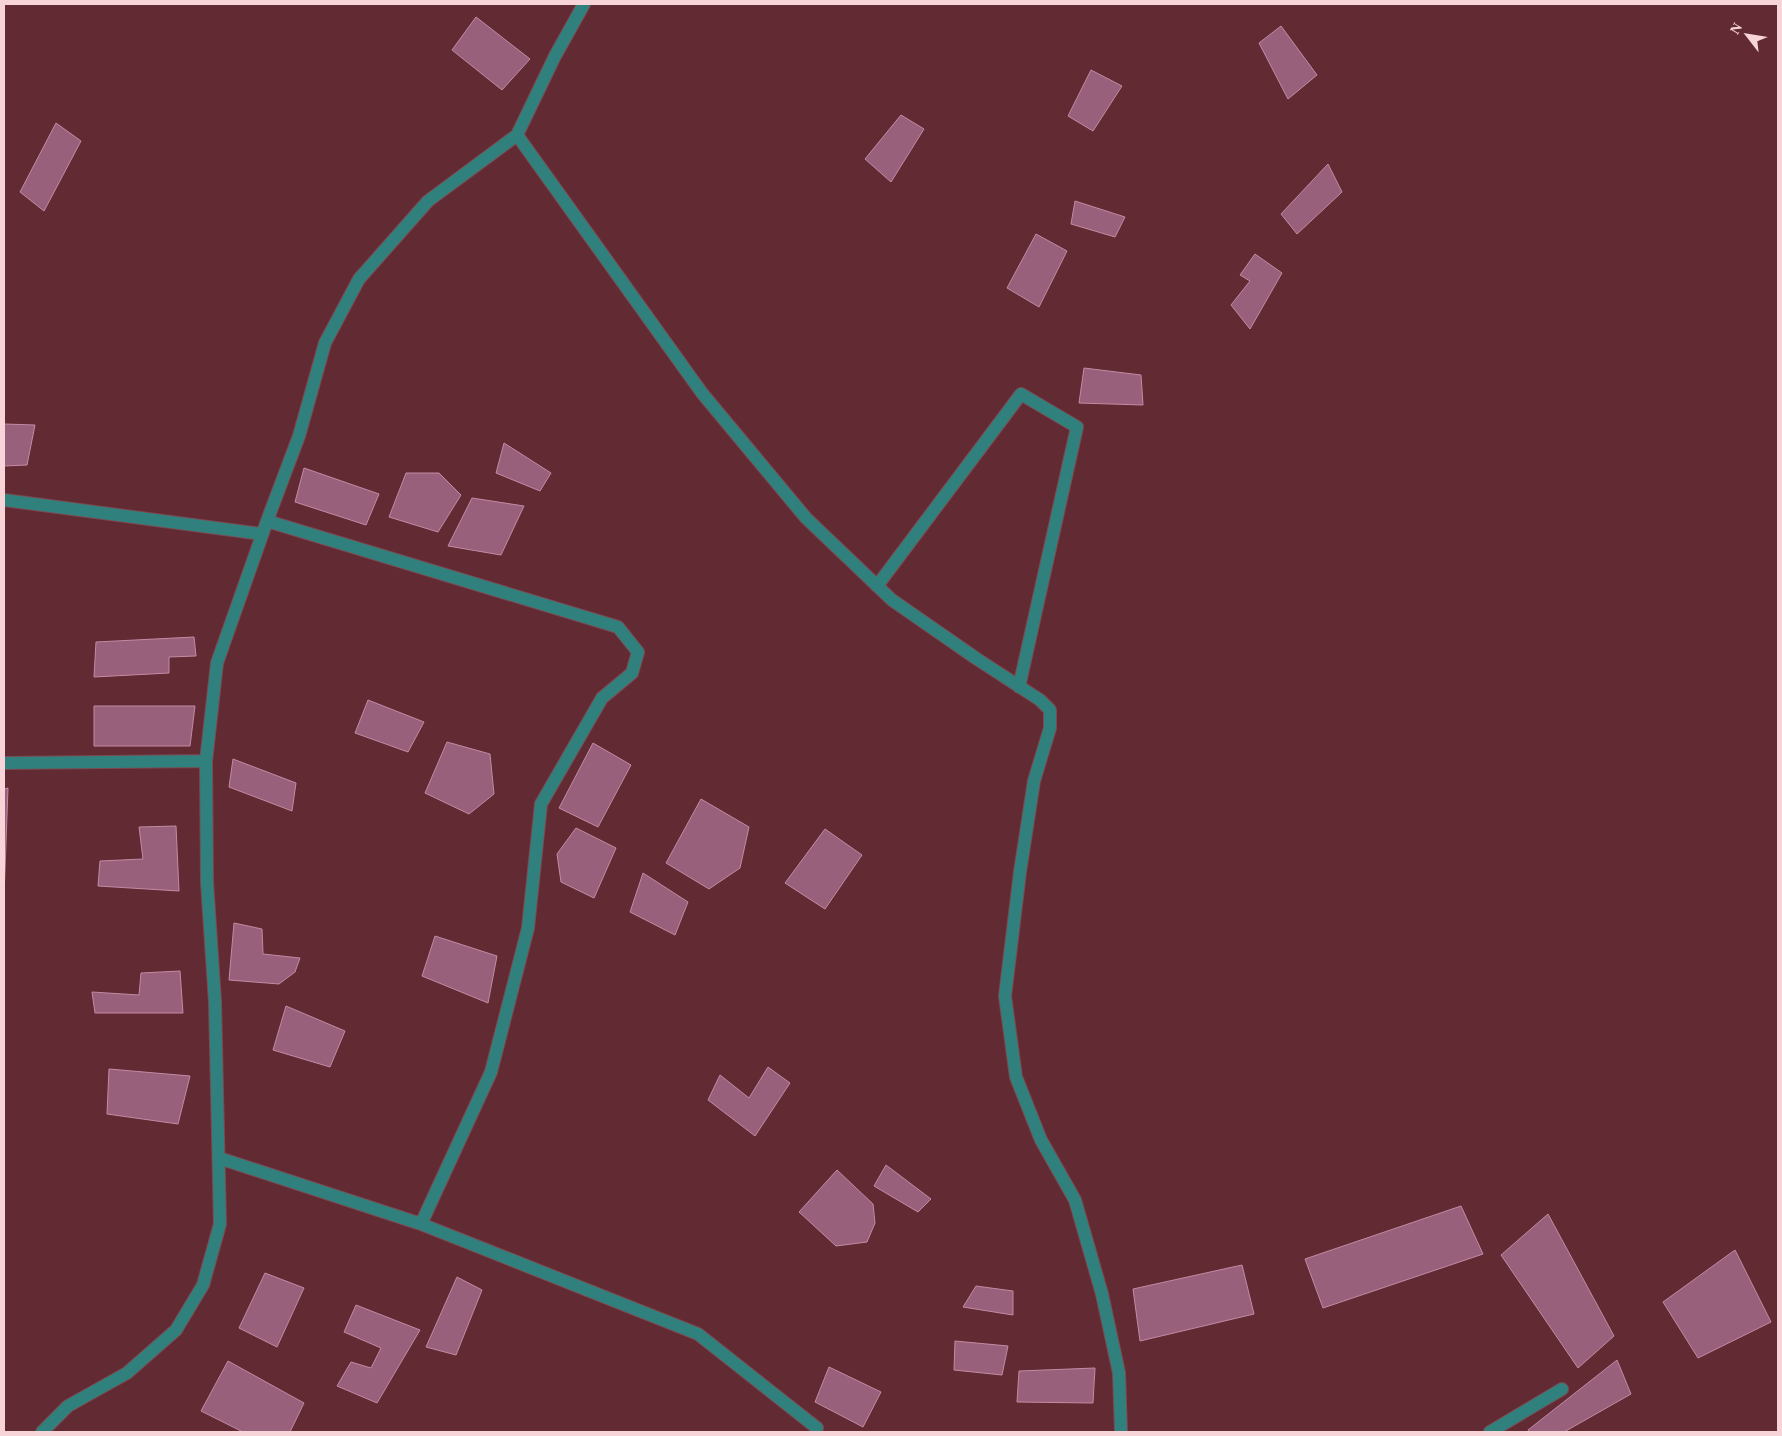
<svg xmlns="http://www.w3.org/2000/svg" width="1782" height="1436" font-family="Georgia,serif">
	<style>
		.building { fill: #98607a; stroke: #c58aa4 }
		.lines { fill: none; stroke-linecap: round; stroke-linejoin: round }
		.minor-casing { stroke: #7d4951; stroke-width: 14 }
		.minor { stroke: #30817d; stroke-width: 12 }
	</style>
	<rect width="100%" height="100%" fill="#622b34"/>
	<!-- building -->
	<path class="building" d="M476 17 530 59 502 90 452 50Z
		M1281 26 1317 75 1288 99 1259 43Z
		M1091 70 1122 86 1093 131 1068 116Z
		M901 115 924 129 891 182 865 159Z
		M56 123 81 141 44 211 20 192Z
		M1328 164 1342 192 1297 234 1281 214Z
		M1075 201 1125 217 1115 237 1071 224Z
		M1036 234 1067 251 1039 307 1007 288Z
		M1255 254 1282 273 1250 329 1231 305 1250 281 1240 275Z
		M1084 368 1141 375 1143 405 1079 403Z
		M4 424 35 425 27 465 4 466Z
		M504 443 551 473 540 491 496 473Z
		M304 468 379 494 366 525 295 502Z
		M406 473H439L461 495 438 532 389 517Z
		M472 498 524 506 501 555 448 546Z
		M194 637 196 656 169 657V673L94 677 96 642Z
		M368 700 424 722 408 752 355 733Z
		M94 706H195L190 746H94Z
		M447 742 490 754 494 794 469 814 425 793Z
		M593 743 631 765 598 827 559 808Z
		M233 759 296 783 292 811 229 787Z
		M8 788 4 897V789Z
		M701 799 749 827 740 868 709 889 666 863Z
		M176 826 179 891 98 886 100 861 143 859 139 827Z
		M576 828 616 848 594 898 561 882 557 854Z
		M825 829 862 855 825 909 785 883Z
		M643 873 688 902 675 935 630 912Z
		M234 923 262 929 263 954 300 958 295 972 279 984 229 980Z
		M435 936 497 956 488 1003 422 976Z
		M180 971 183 1013H95L92 992 139 995 141 973Z
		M286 1006 345 1031 330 1067 273 1050Z
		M768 1067 790 1083 755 1136 708 1100 720 1075 749 1098Z
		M109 1069 190 1076 178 1124 107 1114Z
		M886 1165 931 1199 918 1212 874 1186Z
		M837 1170 873 1204 875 1223 867 1242 836 1246 799 1212Z
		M1461 1206 1483 1254 1323 1308 1305 1259Z
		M1548 1214 1614 1336 1578 1368 1501 1255Z
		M1735 1250 1771 1322 1698 1358 1663 1302Z
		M1242 1265 1254 1314 1140 1341 1133 1289Z
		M265 1273 304 1288 277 1347 239 1328Z
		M457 1277 482 1290 456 1355 426 1347Z
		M976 1286 1013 1291V1315L963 1307Z
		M356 1305 420 1330 377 1403 337 1386 351 1362 371 1368 381 1348 344 1332Z
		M955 1341 1008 1346 1002 1375 954 1370Z
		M1617 1360 1631 1394 1564 1432H1529L1528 1430Z
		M228 1361 304 1403 290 1432H243L201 1411Z
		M829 1367 881 1392 863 1427 815 1402Z
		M1095 1368 1093 1403 1017 1402 1019 1371Z"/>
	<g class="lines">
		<defs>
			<path id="minor" d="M517 135 702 393 806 518 892 600 977 659 1040 700 1050 710V728L1034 781 1020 872 1005 996 1016 1077 1041 1140 1075 1200 1102 1294 1119 1373 1121 1432
				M4 500 262 534
				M267 521 618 627 638 652 632 673 602 698 541 804 528 928 491 1072 421 1224
				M877 586 1021 394 1077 427 1019 687
				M4 763 206 761
				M219 1158 421 1224 698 1334 817 1428
				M42 1432 68 1406 127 1373 176 1330 203 1285 220 1224 215 1002 207 882 206 761 217 663 267 521 299 436 325 343 359 279 428 201 517 135 555 56 584 4
				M1490 1432 1562 1389"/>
		</defs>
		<!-- minor casing -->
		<use href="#minor" class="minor-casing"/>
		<!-- minor -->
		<use href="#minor" class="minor"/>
	</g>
	<!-- border -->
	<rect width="1782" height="1436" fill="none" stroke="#f7d4d7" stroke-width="10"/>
	<!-- north arrow -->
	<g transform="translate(1747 35) rotate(301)" stroke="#622b34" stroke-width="4" paint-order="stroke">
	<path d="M0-4L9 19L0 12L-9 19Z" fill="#f7d4d7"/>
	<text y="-8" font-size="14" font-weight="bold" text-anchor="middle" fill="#f7d4d7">N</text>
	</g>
</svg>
